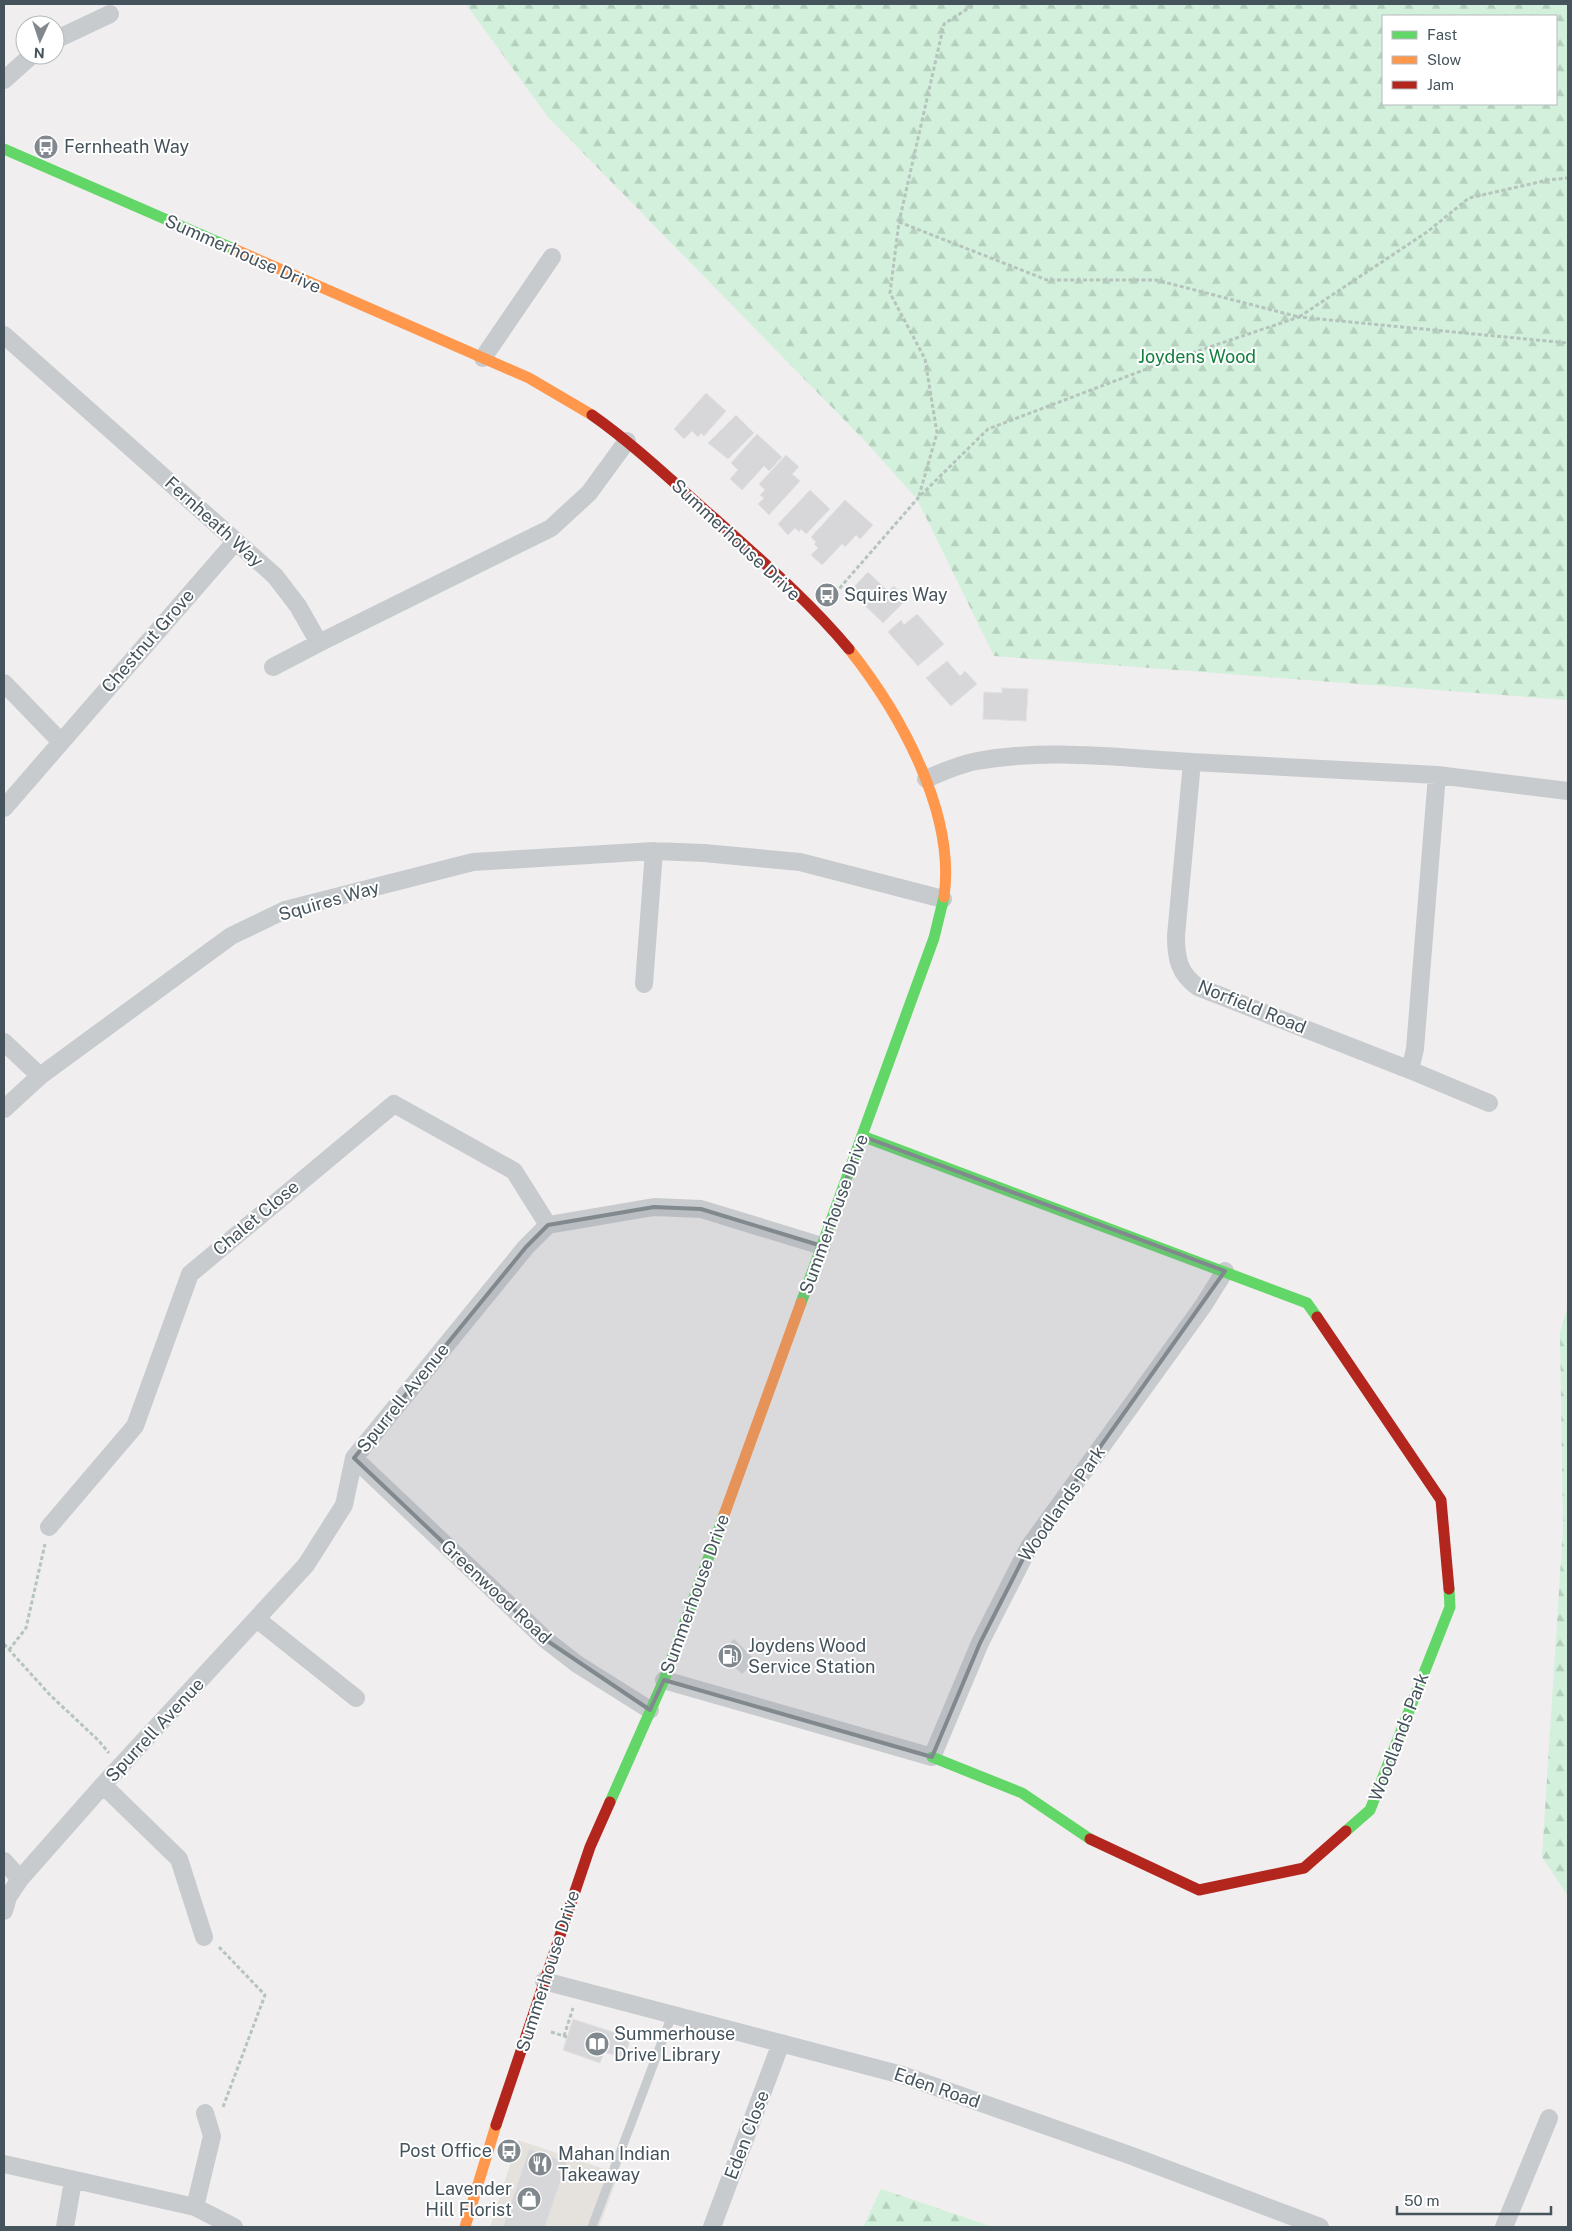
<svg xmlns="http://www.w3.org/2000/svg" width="1572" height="2231" font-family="'Public Sans',sans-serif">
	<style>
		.commercial { fill: #e5e1dc }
		.forest { fill: url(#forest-firs); fill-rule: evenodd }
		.building { fill: #d7d7d9; stroke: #e1e0e2 }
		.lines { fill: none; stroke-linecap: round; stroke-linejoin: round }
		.path { stroke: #b6c4be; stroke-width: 3; stroke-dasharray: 4 2.5; stroke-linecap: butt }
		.lane { stroke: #c8cbce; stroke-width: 9 }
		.street { stroke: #c8cbce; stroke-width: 18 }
		.fast { stroke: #63d668; stroke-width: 11 }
		.slow { stroke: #ff974d; stroke-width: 11 }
		.jam { stroke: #b3261e; stroke-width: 11 }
		.marked { fill: #81898f; fill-opacity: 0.2; stroke: #81898f; stroke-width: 4; stroke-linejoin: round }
		.labels { text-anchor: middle; stroke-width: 4; stroke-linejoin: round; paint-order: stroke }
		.poi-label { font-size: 18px; fill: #45535c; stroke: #fff; text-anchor: start }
		.street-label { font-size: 18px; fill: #45535c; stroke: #fff }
		.park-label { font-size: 18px; fill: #138040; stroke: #fff }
	</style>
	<defs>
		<pattern id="forest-firs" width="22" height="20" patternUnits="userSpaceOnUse" patternTransform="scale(1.25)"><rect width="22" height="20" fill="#d2f0db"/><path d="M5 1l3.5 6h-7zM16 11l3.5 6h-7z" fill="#b6d0be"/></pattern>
	</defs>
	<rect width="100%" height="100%" fill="#f0eeef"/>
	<!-- commercial -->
	<path class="commercial" d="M518 2140 619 2174 599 2227H490Z"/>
	<!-- forest -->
	<path class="forest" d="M466 4H1568V700L994 656 917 499 865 441 548 117ZM1383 16H1556V104H1383Z
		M1568 1306V1896L1542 1857 1563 1528 1560 1332Z
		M881 2189 993 2227H863Z"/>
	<!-- building -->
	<path class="building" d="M706 393 726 411 704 436 701 433 698 437 692 431 684 439 674 429Z
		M736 415 754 433 728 459 708 443Z
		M757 434 782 457 769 471 764 466 742 490 730 479 738 470 731 463Z
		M786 455 799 467 792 474 800 481 769 515 758 504 764 498 760 495 765 490 759 484Z
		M810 490 830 509 806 534 801 529 799 532 795 528 788 535 778 524Z
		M845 500 873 525 860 539 856 535 845 547 842 544 822 565 811 555 818 548 814 544 816 542 811 537Z
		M868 572 888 591 894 586 907 599 883 623 850 591Z
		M917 614 944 644 918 666 888 632 901 620 904 625Z
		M947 661 960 676 965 671 977 684 951 706 926 678Z
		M1002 688 1028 689 1026 721 983 719 984 692 1002 693Z
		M734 1639 755 1660 742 1674 720 1653Z
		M573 2019 631 2038 624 2058 604 2052 600 2063 563 2050Z
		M529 2149 567 2162 545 2227H503Z"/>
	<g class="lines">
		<!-- path -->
		<path class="path" d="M899 222 1047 280H1156L1299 317 1427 232 1469 198 1548 180 1568 178
			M919 496 937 433 925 359 890 293 899 222 944 24 975 4
			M831 598 918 498 988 429 1165 362 1299 317 1568 343
			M4 1644 50 1695 98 1740 109 1753
			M9 1650 26 1628 45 1544
			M219 1947 265 1995 223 2107
			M551 2032 567 2037
			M564 2036 573 2008"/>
		<!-- lane -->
		<path class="lane" d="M592 2227 672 2015"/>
		<!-- street -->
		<path class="street" d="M55 40 110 14
			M4 80 32 55
			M4 335 275 576 298 606 319 643 551 528 589 493 627 441
			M483 358 552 257
			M273 667 319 643
			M4 683 61 742
			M1192 762 1437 775 1568 791
			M926 779C942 772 960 764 977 761 1048 748 1120 758 1192 762L1176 936C1176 958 1179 974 1198 987L1410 1070 1415 1049 1437 775
			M4 808 236 541
			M644 984 654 851
			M4 1042 40 1076
			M1410 1070 1489 1103
			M4 1109 40 1076 231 936 285 910 473 862 654 851 704 853 800 862 943 899
			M354 1458 546 1640 577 1664 650 1710
			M49 1527 135 1426 190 1274 394 1104 514 1171 548 1225
			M258 1620 356 1698
			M664 1680 932 1757 980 1643 1029 1547 1203 1306 1225 1271
			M103 1785 179 1859 204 1937
			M4 1861 20 1879
			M4 1911 8 1897 20 1879 103 1785 306 1565 344 1505 354 1458 526 1247 548 1225 654 1207 701 1209 822 1246
			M544 1981 902 2075 1132 2156 1320 2227
			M4 2164 195 2207 234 2227
			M195 2207 212 2136 205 2113
			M65 2227 73 2181
			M712 2227 781 2043
			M1504 2227 1549 2118"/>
		<!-- fast -->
		<path class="fast" d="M4 149 234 249
			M862 1136 1307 1303 1317 1317
			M801 1303 934 938 944 897
			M932 1757 1022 1793 1090 1839
			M610 1802 664 1680 724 1515
			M1346 1831 1370 1810 1450 1607 1449 1589"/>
		<!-- slow -->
		<path class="slow" d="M234 249 529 378 592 415
			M849 649C900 713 956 813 944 897
			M724 1515 801 1303
			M465 2227 496 2125"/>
		<!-- jam -->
		<path class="jam" d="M592 415C636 446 674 483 714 518 761 560 809 601 849 649
			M1317 1317 1441 1500 1449 1589
			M1090 1839 1199 1890 1304 1868 1346 1831
			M496 2125 590 1847 610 1802"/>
	</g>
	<!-- marked area -->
	<path class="marked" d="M862 1136 1225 1271 1029 1547 980 1643 932 1757 664 1680 650 1710 546 1640 354 1458 526 1247 548 1225 654 1207 701 1209 822 1246Z"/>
	<!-- icons -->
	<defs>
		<symbol id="bus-disc" viewBox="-11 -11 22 22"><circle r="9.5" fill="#81898f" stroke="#fff"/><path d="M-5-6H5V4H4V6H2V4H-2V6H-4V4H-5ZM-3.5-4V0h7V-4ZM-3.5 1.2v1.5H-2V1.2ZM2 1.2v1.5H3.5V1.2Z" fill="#fff"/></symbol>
		<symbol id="fuel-disc" viewBox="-11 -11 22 22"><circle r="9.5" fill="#81898f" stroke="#fff"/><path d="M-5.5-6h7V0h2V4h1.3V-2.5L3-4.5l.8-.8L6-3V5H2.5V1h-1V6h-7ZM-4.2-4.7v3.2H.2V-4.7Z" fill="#fff"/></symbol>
		<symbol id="library-disc" viewBox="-11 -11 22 22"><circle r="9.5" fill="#81898f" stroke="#fff"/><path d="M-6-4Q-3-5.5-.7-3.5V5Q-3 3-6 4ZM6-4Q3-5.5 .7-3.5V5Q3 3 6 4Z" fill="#fff"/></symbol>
		<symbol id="restaurant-disc" viewBox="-11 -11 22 22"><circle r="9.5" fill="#81898f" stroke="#fff"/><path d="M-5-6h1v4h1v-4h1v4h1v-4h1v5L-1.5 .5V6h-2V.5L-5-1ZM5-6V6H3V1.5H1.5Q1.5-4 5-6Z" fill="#fff"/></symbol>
		<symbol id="shop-disc" viewBox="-11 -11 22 22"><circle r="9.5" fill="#81898f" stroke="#fff"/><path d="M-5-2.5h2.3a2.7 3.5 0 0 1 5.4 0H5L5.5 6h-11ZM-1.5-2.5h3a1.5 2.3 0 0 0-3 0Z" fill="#fff"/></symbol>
	</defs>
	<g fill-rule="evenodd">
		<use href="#bus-disc" x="32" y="133" width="28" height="28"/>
		<use href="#bus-disc" x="813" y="581" width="28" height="28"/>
		<use href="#fuel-disc" x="716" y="1642" width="28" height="28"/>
		<use href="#library-disc" x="583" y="2030" width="28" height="28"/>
		<use href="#bus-disc" x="495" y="2137" width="28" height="28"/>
		<use href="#restaurant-disc" x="526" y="2150" width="28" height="28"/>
		<use href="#shop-disc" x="515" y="2185" width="28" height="28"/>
	</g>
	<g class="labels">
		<!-- poi labels -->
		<g class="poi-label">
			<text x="64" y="153">Fernheath Way</text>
			<text x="844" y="601">Squires Way</text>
			<text x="748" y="1652">Joydens Wood<tspan x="748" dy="21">Service Station</tspan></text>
			<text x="614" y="2040">Summerhouse<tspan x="614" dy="21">Drive Library</tspan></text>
			<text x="492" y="2157" text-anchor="end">Post Office</text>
			<text x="558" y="2160">Mahan Indian<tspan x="558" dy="21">Takeaway</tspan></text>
			<text x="512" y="2195" text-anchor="end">Lavender<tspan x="512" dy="21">Hill Florist</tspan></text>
		</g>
		<!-- street labels -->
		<g class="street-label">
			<text transform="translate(243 254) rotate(24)" y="6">Summerhouse Drive</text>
			<text transform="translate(214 522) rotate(42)" y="6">Fernheath Way</text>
			<text transform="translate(736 540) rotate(43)" y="6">Summerhouse Drive</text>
			<text transform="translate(148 641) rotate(-49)" y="6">Chestnut Grove</text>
			<text transform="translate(329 901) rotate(-16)" y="6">Squires Way</text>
			<text transform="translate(1252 1007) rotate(22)" y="6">Norfield Road</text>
			<text transform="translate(834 1214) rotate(-70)" y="6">Summerhouse Drive</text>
			<text transform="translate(256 1218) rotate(-40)" y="6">Chalet Close</text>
			<text transform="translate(403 1398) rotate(-51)" y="6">Spurrell Avenue</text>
			<text transform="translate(1062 1504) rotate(-55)" y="6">Woodlands Park</text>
			<text transform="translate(496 1592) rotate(43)" y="6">Greenwood Road</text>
			<text transform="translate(695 1594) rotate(-70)" y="6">Summerhouse Drive</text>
			<text transform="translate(155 1730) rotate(-47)" y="6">Spurrell Avenue</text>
			<text transform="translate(1399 1737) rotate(-69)" y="6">Woodlands Park</text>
			<text transform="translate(548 1971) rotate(-72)" y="6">Summerhouse Drive</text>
			<text transform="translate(937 2088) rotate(19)" y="6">Eden Road</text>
			<text transform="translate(747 2135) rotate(-69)" y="6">Eden Close</text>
		</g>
		<!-- park labels -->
		<g class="park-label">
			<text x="1197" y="363">Joydens Wood</text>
		</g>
	</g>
	<!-- border -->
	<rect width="1572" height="2231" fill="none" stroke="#45535c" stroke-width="10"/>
	<!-- legend -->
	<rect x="1382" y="15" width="175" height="90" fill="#ffffff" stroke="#b5babe"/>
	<rect x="1392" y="31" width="25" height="8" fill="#63d668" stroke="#b5babe"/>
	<text x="1427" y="40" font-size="15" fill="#45535c">Fast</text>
	<rect x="1392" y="56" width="25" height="8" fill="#ff974d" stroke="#b5babe"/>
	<text x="1427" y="65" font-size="15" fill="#45535c">Slow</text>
	<rect x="1392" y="81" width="25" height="8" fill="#b3261e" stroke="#b5babe"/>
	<text x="1427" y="90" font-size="15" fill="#45535c">Jam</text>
	<!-- north arrow -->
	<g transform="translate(40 40) rotate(183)"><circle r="24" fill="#ffffff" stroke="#b5babe"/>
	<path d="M0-4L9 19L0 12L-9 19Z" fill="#81898f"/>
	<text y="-8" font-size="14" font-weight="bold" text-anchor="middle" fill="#45535c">N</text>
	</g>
	<!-- scale -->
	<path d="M1397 2206v8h154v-8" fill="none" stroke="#45535c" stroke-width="2.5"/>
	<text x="1404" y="2206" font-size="15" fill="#45535c" stroke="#ffffff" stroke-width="4" paint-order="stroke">50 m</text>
</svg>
